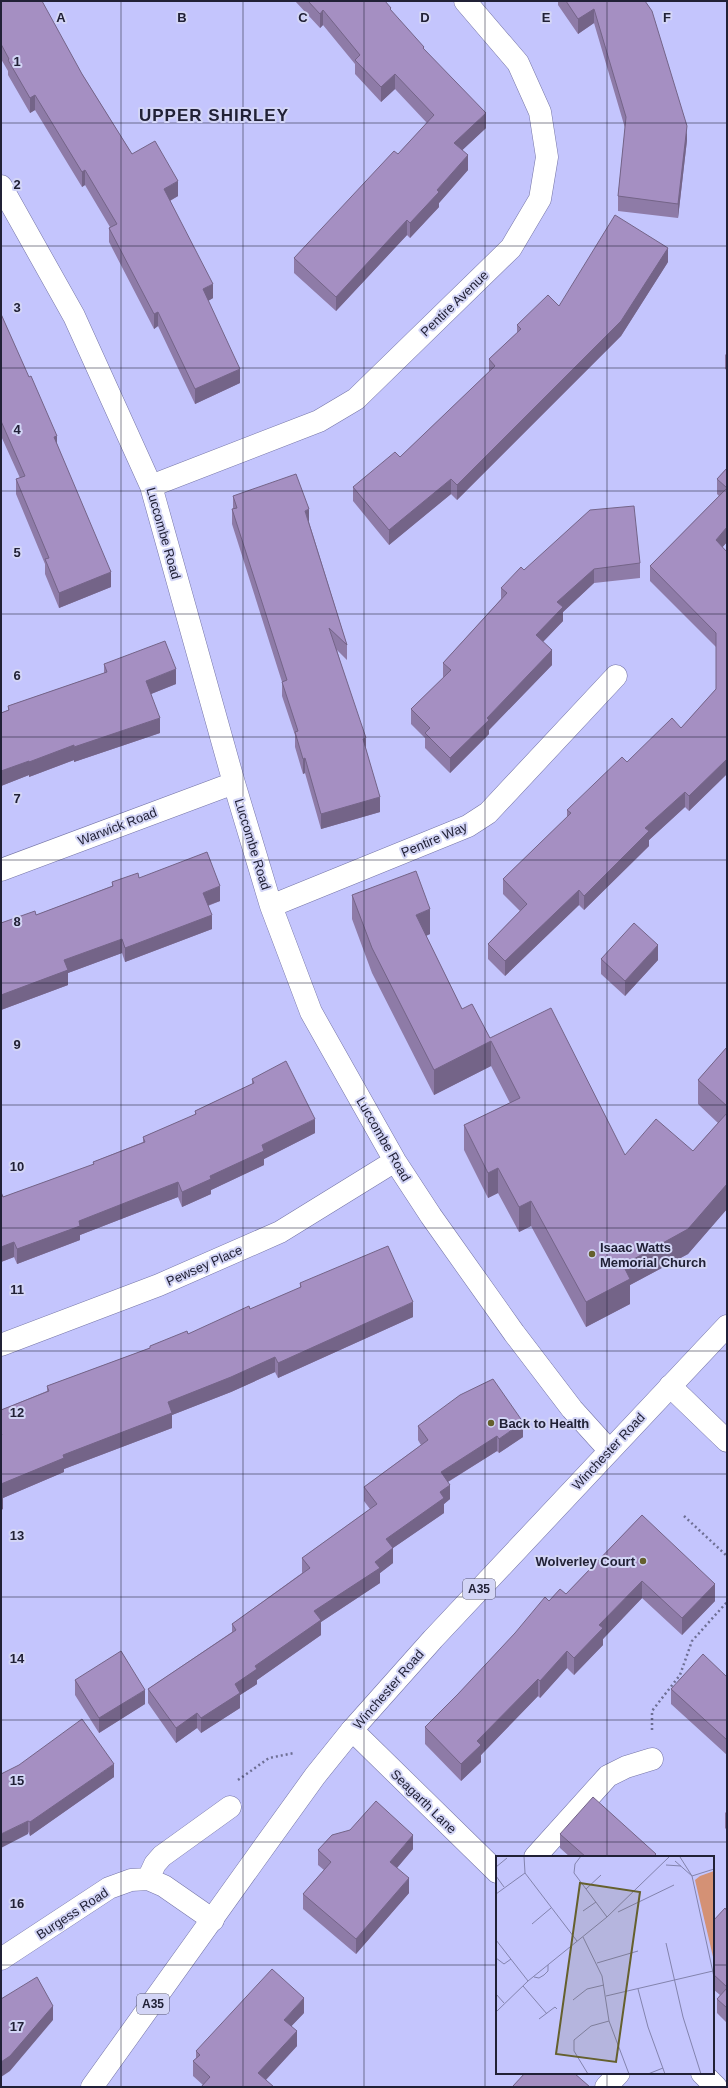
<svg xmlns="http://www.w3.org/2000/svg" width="728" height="2088" font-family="Helvetica,sans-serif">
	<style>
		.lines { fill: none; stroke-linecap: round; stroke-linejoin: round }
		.minor-casing { stroke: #7575a7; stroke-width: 23 }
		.primary-casing { stroke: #7575a7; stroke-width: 23 }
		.path { stroke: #6e6f94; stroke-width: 2.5; stroke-dasharray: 2 3; stroke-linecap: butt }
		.minor { stroke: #fff; stroke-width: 22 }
		.primary { stroke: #fff; stroke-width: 22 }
		.wall { fill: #8e7ba7 }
		.shaded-wall { fill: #746488 }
		.building { fill: #a58fc2; stroke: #746488 }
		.grid { fill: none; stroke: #212136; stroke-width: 1; stroke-opacity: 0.55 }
		.poi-dot { fill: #65602d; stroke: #d3d5f6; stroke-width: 1.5 }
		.labels { text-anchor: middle; stroke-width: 4; stroke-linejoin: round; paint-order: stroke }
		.shield { fill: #d3d5f6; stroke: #565770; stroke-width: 1 }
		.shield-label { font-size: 12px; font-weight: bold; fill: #212136 }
		.street-label { font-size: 13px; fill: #212136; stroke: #d3d5f6 }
		.poi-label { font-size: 13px; font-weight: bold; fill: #212136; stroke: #d3d5f6; text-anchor: start }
		.district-label { font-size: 17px; font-weight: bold; letter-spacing: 1px; fill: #212136; stroke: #d3d5f6 }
		.inset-road { fill: none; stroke: #8383ad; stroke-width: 1 }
		.view { fill: #65602d; fill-opacity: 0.15; stroke: #65602d; stroke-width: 2 }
		.inset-edge { fill: none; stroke: #212136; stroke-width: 2 }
		.grid-label { font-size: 13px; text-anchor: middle; font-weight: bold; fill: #212136; stroke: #d3d5f6; stroke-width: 4; stroke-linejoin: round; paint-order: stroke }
	</style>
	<rect width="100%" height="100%" fill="#c4c5fd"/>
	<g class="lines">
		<defs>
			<path id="minor" d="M1 186 74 316 151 486 234 783 271 906 311 1012 395 1161 431 1216 514 1333 572 1409 609 1450
				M151 486 319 421 356 399 511 248 540 199 547 157 540 112 518 63 465 1
				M1 870 234 783
				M271 906 468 826 488 813 616 676
				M1 1345 159 1285 280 1232 395 1161
				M670 1386 727 1441
				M352 1730 497 1872
				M535 1857 608 1776 626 1767 652 1759
				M148 1879 155 1864 162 1856 230 1807
				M1 1959 109 1888 131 1880 148 1879 164 1886 213 1920
				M702 2073 716 2087
				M606 2087 619 2073"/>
			<path id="primary" d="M92 2087 266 1844 315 1776 352 1730 433 1639 727 1326"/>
		</defs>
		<!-- minor casing -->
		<use href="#minor" class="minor-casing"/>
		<!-- primary casing -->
		<use href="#primary" class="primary-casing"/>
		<!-- path -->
		<path class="path" d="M684 1516 727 1556
			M652 1730V1711L680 1675 692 1641 727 1602
			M238 1780 269 1758 294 1753"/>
		<!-- minor -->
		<use href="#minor" class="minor"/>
		<!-- primary -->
		<use href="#primary" class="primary"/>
	</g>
	<!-- wall -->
	<path class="wall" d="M1 1 82 74 132 154 178 196 170 201 213 298 208 301 240 383 195 404 158 326 154 329 109 242V228L110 227 85 185 82 187 35 110 30 113 8 75V71L1 59Z
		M295 1H385L391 11 424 50 486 128 462 150 468 170 439 203V207L410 238 407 235 336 311 294 273V258L398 154 427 123 395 89 381 102 355 74V64L323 25 320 28Z
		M558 1H645L687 140 678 218 618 211V196L625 128 594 23 578 34 558 5Z
		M668 262 621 336 457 500 451 494 389 545 353 501V487L400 457 489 372V359L517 333V325L559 306Z
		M1 314 57 444 111 587 59 608 45 574V564L16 494V479L20 478 1 436Z
		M727 325V343L726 342V327Z
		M725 354 727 356V370L725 369Z
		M727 468V542L722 547 727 552V774L689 811 685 807 649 840V846L584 910 579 905 505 976 488 959V944L520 911 503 894V879L567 817V810L627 762 681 728 716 689V647L650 581V566L719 496 717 494V479Z
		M233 496 309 522 347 645V660L337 650 366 749 380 812 321 829 305 773 303 774 295 747V735L282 696V682L232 524V509H233Z
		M640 563V578L594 583 563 612V621L543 642 552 665 489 730V734L450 773 425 748V738L411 724V709L443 678V663L501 599V588L524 570Z
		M104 664 176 684 151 694 160 733 74 762V760L29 777V775L1 786V713L8 710V706L104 673Z
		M139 878 220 901 208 906 212 929 125 962 122 953 68 973V985L1 1010V923L36 915 112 886V882Z
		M352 895 430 934 426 936 462 1009 490 1038 625 1155 693 1151 718 1123 698 1104V1080L727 1047V1209L688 1254 630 1285V1304L586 1327 531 1226 519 1232 498 1193 488 1198 464 1150V1125L510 1103 491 1066 434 1095 372 973 352 919Z
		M601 959 658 960 625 996 601 974Z
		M252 1079 315 1133 264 1159V1165L211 1190V1194L182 1207 178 1197 80 1235V1240L17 1264 14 1257 1 1262V1192L3 1197 93 1165V1162L143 1142V1137L195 1115V1111L252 1084Z
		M300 1283 413 1317 278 1378 275 1372 231 1392 172 1415V1428L64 1469V1472L3 1498V1509L1 1510V1410L47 1391V1386L150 1348V1346L188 1334 250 1309 300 1288Z
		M418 1426 523 1437 499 1453 497 1451 448 1482 450 1499 444 1504V1513L393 1548V1563L380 1573V1583L321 1622V1635L257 1680V1684L240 1695V1708L201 1733 197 1728 176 1743 148 1703V1689L232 1632V1624L302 1573V1558L370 1509 364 1501V1487L421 1445 418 1440Z
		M642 1515 715 1601 682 1635 642 1598 603 1639V1645L574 1675 567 1668 540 1698 538 1696 481 1755V1762L461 1781 425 1744V1727L458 1694 549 1601 566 1594Z
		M727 1677V1755L671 1704V1689Z
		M75 1680 145 1704 99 1733 75 1695Z
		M1 1774 114 1777 30 1836Z
		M727 1811V1830L725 1828V1813Z
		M560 1834 656 1857H570L560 1848Z
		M413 1849 397 1868 409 1893 356 1954 303 1909V1894L324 1870 318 1865V1850Z
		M727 1911V2023L717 2013V1999L720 1995 713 1989V1921Z
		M304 2013 291 2026 297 2046 266 2080 203 2085 193 2076V2061L196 2059V2051Z"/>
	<!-- shaded-wall -->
	<path class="shaded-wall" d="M594 9V23L578 34V19Z
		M323 10V25L320 28V14Z
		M395 74V89L381 102V87Z
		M35 95V110L30 113V98Z
		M486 113V128L454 158V143Z
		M687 126V140L678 218V204Z
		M468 155V170L439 203V207L410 238V223L437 190Z
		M85 170V185L82 187V172Z
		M178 181V196L164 204V189Z
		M407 220V235L336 311V297Z
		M668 248V262L621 336 457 500V485Z
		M213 284V298L203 304V289Z
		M158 312V326L154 329V314Z
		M240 369V383L195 404V389Z
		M57 436V450L54 437Z
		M451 479V494L389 545V530Z
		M309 509V524L305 511Z
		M727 527V542L716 555V540Z
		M594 569V583L563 612V621L536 649V635L557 602Z
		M111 572V587L59 608V593Z
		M552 650V665L489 730V734L450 773V758L487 718Z
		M176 669V684L146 696V681Z
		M160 718V733L74 762V747Z
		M366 738V753L363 739Z
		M74 745V760L29 777V762Z
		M305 758V773L303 774V759Z
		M727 759V774L689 811V796Z
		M29 761V775L1 786V771Z
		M685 792V807L649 840V846L584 910V896L645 828Z
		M380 797V812L321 829V814Z
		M220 886V901L203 907V893Z
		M579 890V905L505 976V961Z
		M430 909V934L416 940V915Z
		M212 915V929L125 962V948Z
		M122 939V953L68 973V985L1 1010V995L64 960Z
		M658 945V960L625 996V981Z
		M491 1041V1066L434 1095V1070Z
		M315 1119V1133L264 1159V1165L211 1190V1194L182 1207V1192L262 1145Z
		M498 1168V1193L488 1198V1173Z
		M178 1182V1197L80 1235V1240L17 1264V1249L79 1221Z
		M727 1184V1209L688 1254 630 1285V1304L586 1327V1302L623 1265Z
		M531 1201V1226L519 1232V1207Z
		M14 1242V1257L1 1262V1247Z
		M413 1302V1317L278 1378V1363Z
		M275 1357V1372L231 1392 172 1415V1428L64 1469V1472L3 1498V1509L1 1510V1484L63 1455 168 1402Z
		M523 1422V1437L499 1453V1439Z
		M497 1436V1451L441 1486V1472Z
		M450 1485V1499L444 1504V1513L393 1548V1563L380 1573V1583L321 1622V1635L257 1680V1684L240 1695V1708L201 1733V1718L235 1684 255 1666 314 1611 375 1562 386 1539 440 1492Z
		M642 1581V1598L603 1639V1645L574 1675V1658L599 1625Z
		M715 1584V1601L682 1635V1618Z
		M567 1651V1668L540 1698V1681Z
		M538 1679V1696L481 1755V1762L461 1781V1764L477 1741Z
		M145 1690V1704L99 1733V1718Z
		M197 1713V1728L176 1743V1728Z
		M114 1764V1777L30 1836V1822Z
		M28 1821V1834L1 1848V1834Z
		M413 1835V1849L390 1876V1862Z
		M409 1878V1893L356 1954V1939Z
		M304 1998V2013L284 2034V2020Z
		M53 2006V2020L10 2071 1 2077V2062Z
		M297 2031V2046L259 2087 258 2073Z"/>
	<!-- building -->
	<path class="building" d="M1 1H42L82 74 132 154 155 141 178 181 164 189 213 284 203 289 240 369 195 389 158 312 154 314 109 228 117 224 85 170 82 172 35 95 30 98 8 60 9 59 1 44Z
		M308 1H385L391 8 390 9 424 47 423 48 486 113 454 143 468 155 437 190 439 192 410 223 407 220 336 297 294 258 394 151 398 154 434 115 395 74 381 87 355 60 360 55 323 10 320 14Z
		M566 1H645L652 11 687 126 678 204 618 196 626 117 594 9 578 19Z
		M615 215 668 248 621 321 457 485 451 479 389 530 353 487 395 452 400 457 495 366 489 359 521 329 517 325 548 295 559 306Z
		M1 314 29 377 31 376 57 436 54 437 111 572 59 593 45 559 49 558 16 479 25 476 1 421Z
		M727 468V527L716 540 727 552V759L689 796 685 792 645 828 649 831 584 896 579 890 505 961 488 944 527 904 503 879 571 813 567 810 622 757 627 762 672 718 681 728 716 689V633L650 566 727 488 717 479Z
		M296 474 309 509 305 511 347 645 329 628 366 738 363 739 380 797 321 814 305 758 303 759 295 732 298 731 282 682 287 680 232 509 237 508 233 496Z
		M634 506 640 563 594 569 557 602 563 607 536 635 552 650 487 718 489 720 450 758 425 733 430 728 411 709 451 670 443 663 507 593 501 588 521 567 524 570 590 510Z
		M165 641 176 669 146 681 160 718 74 747V745L29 762V761L1 771V713L9 710 8 706 107 672 104 664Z
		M207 852 220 886 203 893 212 915 125 948 122 939 64 960 68 970 1 995V923L35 911 36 915 113 886 112 882 138 873 139 878Z
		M416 871 430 909 416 915 462 1009 472 1004 490 1038 551 1008 625 1155 656 1119 693 1151 727 1113V1184L688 1229 623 1265 630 1279 586 1302 531 1201 519 1207 498 1168 488 1173 464 1125 520 1098 491 1041 434 1070 372 948 352 895Z
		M634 923 658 945 625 981 601 959Z
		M727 1047V1106L698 1080Z
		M286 1061 315 1119 262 1145 264 1151 210 1176 211 1179 182 1192 178 1182 79 1221 80 1226 17 1249 14 1242 1 1247V1192L3 1197 94 1164 93 1162 145 1142 143 1137 196 1114 195 1111 254 1083 252 1079Z
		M388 1246 413 1302 278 1363 275 1357 231 1377 168 1402 172 1413 63 1455 64 1458 1 1484V1435H2L1 1433V1410L49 1391 47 1386 150 1348V1346L187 1331 188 1334 249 1306 250 1309 301 1287 300 1283Z
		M493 1379 523 1422 499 1439 497 1436 441 1472 450 1485 440 1492 444 1498 386 1539 393 1548 375 1562 380 1568 314 1611 321 1620 255 1666 257 1669 235 1684 240 1693 201 1718 197 1713 176 1728 148 1689 236 1630 232 1624 310 1568 302 1558 377 1504 364 1487 428 1440 418 1426 460 1395Z
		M1 1489 3 1495H1Z
		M642 1515 715 1584 682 1618 642 1581 599 1625 603 1628 574 1658 567 1651 540 1681 538 1679 477 1741 481 1745 461 1764 425 1727 458 1694 515 1633 545 1597 549 1601 560 1589 566 1594Z
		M121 1651 145 1690 99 1718 75 1680Z
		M703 1654 727 1677V1740L671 1689Z
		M82 1719 114 1764 30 1822 28 1821 1 1834V1774L19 1765Z
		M593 1797 656 1854 653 1857H586L560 1834Z
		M376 1801 413 1835 390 1862 409 1878 356 1939 303 1894 331 1862 318 1850 332 1835 350 1830Z
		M725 1908 727 1911V1987L713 1974V1921Z
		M272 1969 304 1998 284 2020 297 2031 258 2073 274 2087H201L210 2077 193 2061 200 2055 196 2051Z
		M37 1977 53 2006 10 2056 1 2062V1999Z
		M727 1988V2008L717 1999Z
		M525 2073H574L590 2087H514L513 2086Z"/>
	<!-- grid -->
	<path class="grid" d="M121 1V2087M243 1V2087M364 1V2087M485 1V2087M607 1V1857M1 123H727M1 246H727M1 368H727M1 491H727M1 614H727M1 737H727M1 860H727M1 983H727M1 1105H727M1 1228H727M1 1351H727M1 1474H727M1 1597H727M1 1720H727M1 1842H727M1 1965H497M713 1965H727M607 2073V2087"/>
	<!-- markers -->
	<g class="poi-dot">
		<circle cx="592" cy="1254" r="4"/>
		<circle cx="491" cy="1423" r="4"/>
		<circle cx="643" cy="1561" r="4"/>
	</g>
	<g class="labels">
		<!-- shield labels -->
		<g class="shield">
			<rect x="463" y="1579" width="32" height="20" rx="3"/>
			<rect x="137" y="1994" width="32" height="20" rx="3"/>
		</g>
		<g class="shield-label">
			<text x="479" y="1593">A35</text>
			<text x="153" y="2008">A35</text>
		</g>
		<!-- street labels -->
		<g class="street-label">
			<text transform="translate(454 303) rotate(-44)" y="5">Pentire Avenue</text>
			<text transform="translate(164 533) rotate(74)" y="5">Luccombe Road</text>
			<text transform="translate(117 826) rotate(-21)" y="5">Warwick Road</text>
			<text transform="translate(434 839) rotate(-23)" y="5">Pentire Way</text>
			<text transform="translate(253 844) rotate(73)" y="5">Luccombe Road</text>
			<text transform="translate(384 1139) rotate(60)" y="5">Luccombe Road</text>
			<text transform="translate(204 1265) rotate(-24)" y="5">Pewsey Place</text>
			<text transform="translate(608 1451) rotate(-47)" y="5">Winchester Road</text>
			<text transform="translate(388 1689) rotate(-49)" y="5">Winchester Road</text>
			<text transform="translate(424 1801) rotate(44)" y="5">Seagarth Lane</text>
			<text transform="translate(72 1913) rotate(-33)" y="5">Burgess Road</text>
		</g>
		<!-- poi labels -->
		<g class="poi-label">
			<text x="600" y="1252">Isaac Watts<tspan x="600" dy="15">Memorial Church</tspan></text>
			<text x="499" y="1428">Back to Health</text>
			<text x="635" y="1566" text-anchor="end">Wolverley Court</text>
		</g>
		<!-- district labels -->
		<g class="district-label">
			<text x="214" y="121">UPPER SHIRLEY</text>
		</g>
	</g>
	<!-- overview -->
	<g transform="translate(496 1856)">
		<rect width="218" height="218" fill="#c4c5fd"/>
		<path d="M218 15V105L199 24 204 20Z" fill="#d49175"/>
		<path class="inset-road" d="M28 0 29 17 81 85M85 0 79 8 78 17 111 61M184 1 196 20M179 5 196 20M170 9 185 10M0 11 11 2M0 20 8 31M196 20 218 121M196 20 218 13M90 33 105 19M0 38 29 17M87 55 100 46M122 56 178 29M36 68 55 52M87 81 106 120 113 165 133 218M0 84 32 125M170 87 187 161 205 218M0 102 8 108 15 103M101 107 142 95M38 121 43 122 48 119 52 115V109M27 130 51 158M142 133 152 171 169 218M0 138 8 147M110 140 217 115M77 144 91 133 108 129M0 156 32 125 111 61 173 1M43 163 59 151 61 153M92 218 78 195V184L95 170 113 165M152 218 167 212"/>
		<path class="view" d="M84 27 144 36 120 206 60 198Z"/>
		<rect width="218" height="218" class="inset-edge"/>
	</g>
	<g class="grid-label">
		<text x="61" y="22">A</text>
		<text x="182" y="22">B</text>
		<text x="303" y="22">C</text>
		<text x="425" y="22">D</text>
		<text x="546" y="22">E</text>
		<text x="667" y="22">F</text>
		<text x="17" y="66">1</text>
		<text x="17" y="189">2</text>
		<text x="17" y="312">3</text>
		<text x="17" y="434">4</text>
		<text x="17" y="557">5</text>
		<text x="17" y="680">6</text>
		<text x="17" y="803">7</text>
		<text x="17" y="926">8</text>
		<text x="17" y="1049">9</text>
		<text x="17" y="1171">10</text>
		<text x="17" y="1294">11</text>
		<text x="17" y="1417">12</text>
		<text x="17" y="1540">13</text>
		<text x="17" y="1663">14</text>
		<text x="17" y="1785">15</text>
		<text x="17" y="1908">16</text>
		<text x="17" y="2031">17</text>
	</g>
	<!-- border -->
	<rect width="728" height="2088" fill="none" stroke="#212136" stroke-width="4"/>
</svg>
